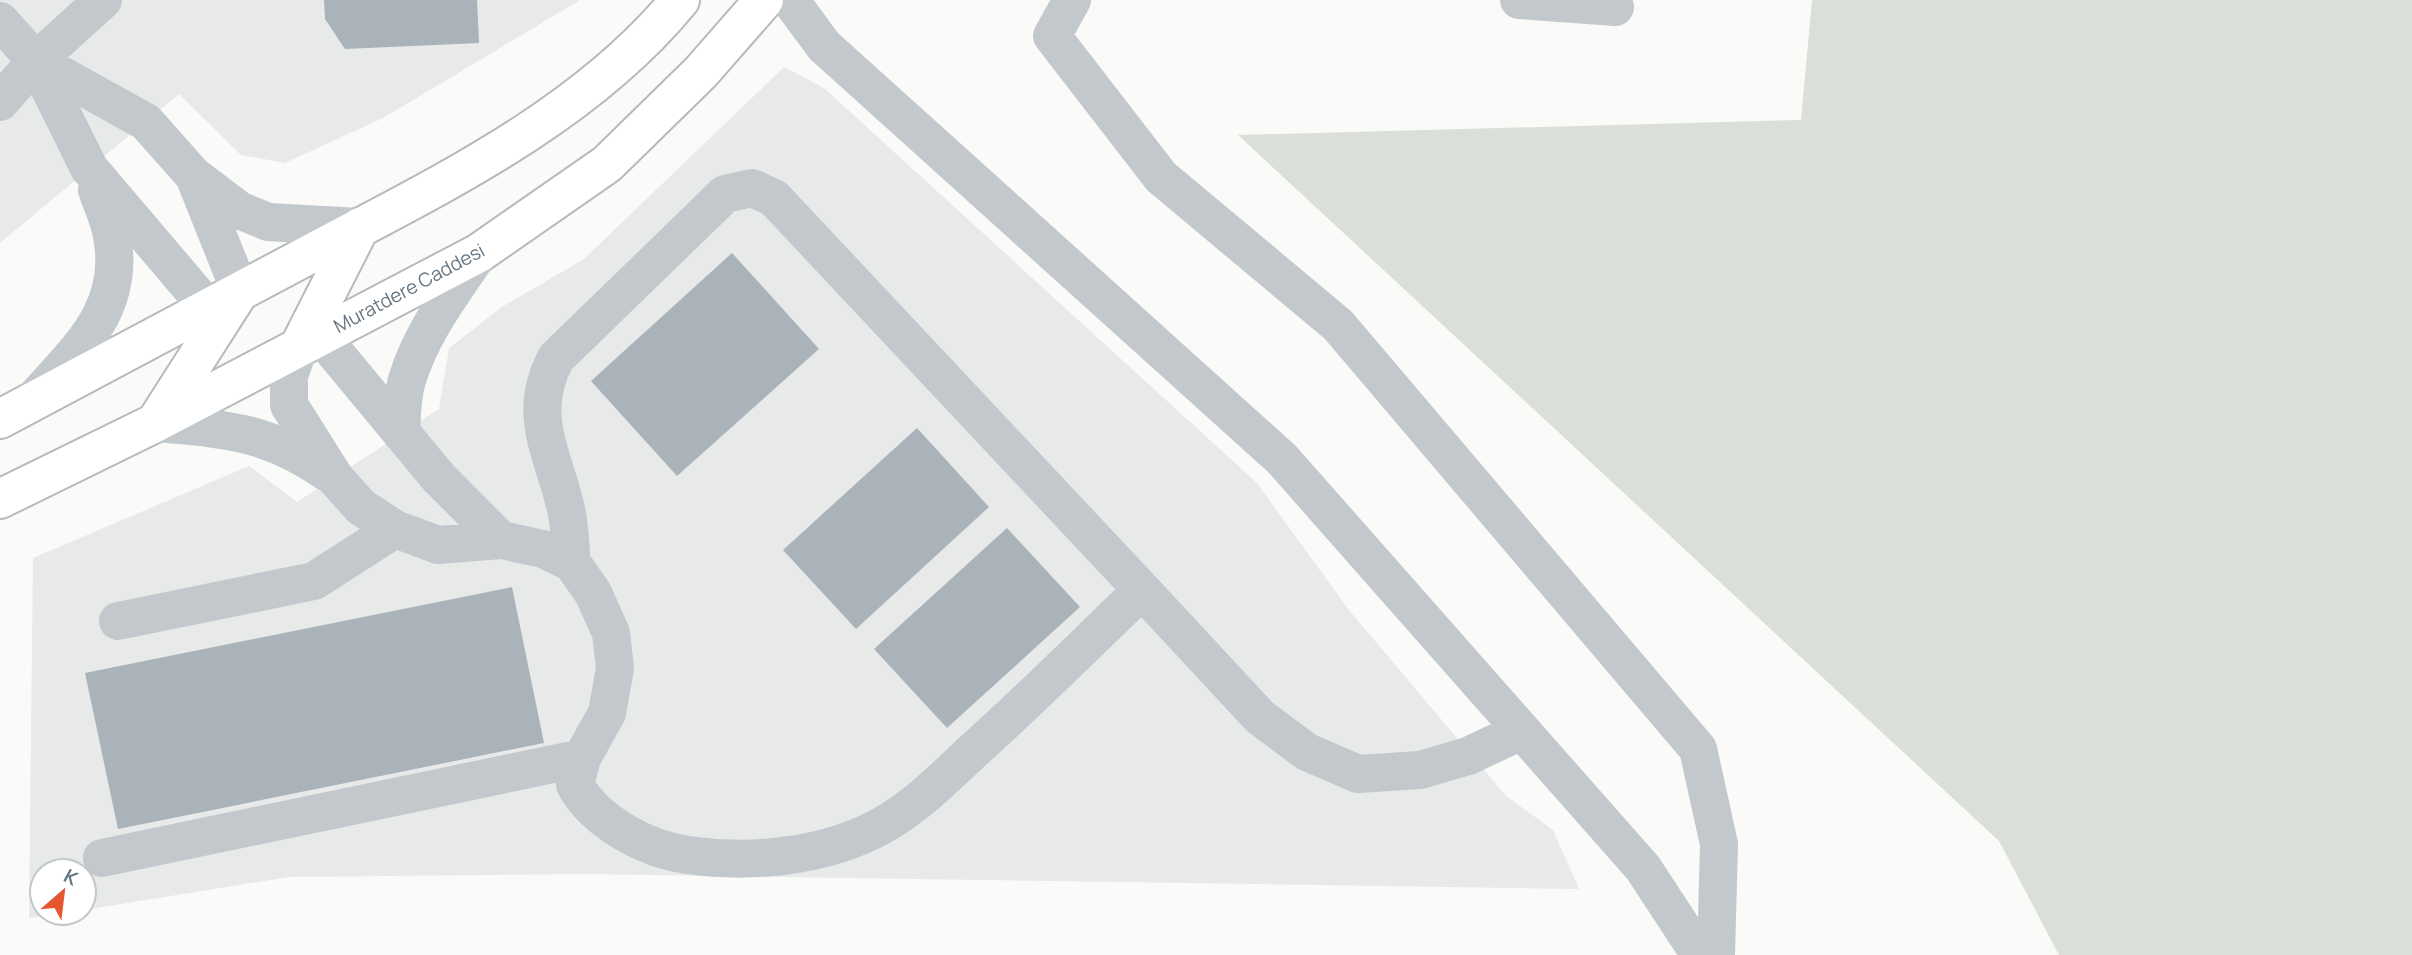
<svg xmlns="http://www.w3.org/2000/svg" width="2412" height="955" font-family="Manrope,sans-serif">
	<style>
		.built { fill: #e8e9e9 }
		.green { fill: #dadfd7 }
		.building { fill: #aab3b9 }
		.lines { fill: none; stroke-linecap: round; stroke-linejoin: round }
		.major-casing { stroke: #b5babe; stroke-width: 42 }
		.minor { stroke: #c3c8cc; stroke-width: 38 }
		.major { stroke: #fff; stroke-width: 38 }
		.labels { text-anchor: middle; stroke-width: 7; stroke-linejoin: round; paint-order: stroke }
		.street-label { font-size: 19px; fill: #657683; stroke: #fff }
	</style>
	<rect width="100%" height="100%" fill="#fafaf8"/>
	<!-- built -->
	<path class="built" d="M0 0H580L383 118 285 163 241 155 179 94 0 243Z
		M784 67 824 88 1257 483 1348 609 1506 796 1553 830 1579 889 585 874 289 877 84 910V871H42V913H63L29 918 33 558 249 466 297 502 439 409 449 348 502 307 584 259Z"/>
	<!-- green -->
	<path class="green" d="M1812 0H2412V955H2059L1999 841 1238 135 1801 120Z"/>
	<!-- building -->
	<path class="building" d="M324 0H477L479 43 345 49 325 19Z
		M732 253 819 349 677 476 591 381Z
		M917 428 989 507 856 629 783 550Z
		M1007 528 1080 607 947 728 874 649Z
		M512 587 544 743 118 829 85 673Z"/>
	<g class="lines">
		<defs>
			<path id="major" d="M299 347 360 227
				M0 419C103 364 206 309 310 254 440 185 585 116 680 0
				M156 422 239 292
				M0 499 155 423 479 253 607 164 701 72 764 0"/>
		</defs>
		<!-- major casing -->
		<use href="#major" class="major-casing"/>
		<!-- minor -->
		<path class="minor" d="M790 0 824 46 1282 459 1643 868 1700 955
			M1072 0 1052 36 1161 177 1338 325 1698 749 1719 844 1716 955
			M1519 0 1615 7
			M0 21 36 61
			M0 102 36 61 103 0
			M194 176 239 210 268 222 360 227
			M208 308 89 168 36 61 146 122 194 176 240 291
			M299 347 289 376V405L335 478 361 507 395 529 438 545 501 540 439 478 321 336
			M33 400C77 350 126 310 112 236 110 221 102 205 97 190
			M155 423C226 429 267 431 328 473
			M401 433C402 416 402 396 407 380 421 333 452 293 479 253
			M501 540 543 549 572 563 593 593 611 633 615 668 607 713 582 758 575 785C596 822 645 849 688 855 751 864 826 857 883 825 917 806 945 777 973 751 1031 699 1086 644 1142 590L1260 717 1307 752 1358 774 1420 770 1468 756 1521 731
			M572 563C570 545 570 526 566 509 553 453 526 414 556 358L725 194 752 188 774 198 1142 590
			M118 621 314 581 395 529
			M102 858 582 758"/>
		<!-- major -->
		<use href="#major" class="major"/>
	</g>
	<g class="labels">
		<!-- street labels -->
		<g class="street-label">
			<text transform="translate(409 288) rotate(-28)" y="7">Muratdere Caddesi</text>
		</g>
	</g>
	<!-- north arrow -->
	<g transform="translate(63 892) rotate(28)"><circle r="33" fill="#ffffff" stroke="#c1c8cd" stroke-width="2"/>
	<path d="M0-5L12 26L0 18L-12 26Z" fill="#e4572e"/>
	<text y="-10" font-size="19" font-weight="bold" text-anchor="middle" fill="#657683">K</text>
	</g>
</svg>
